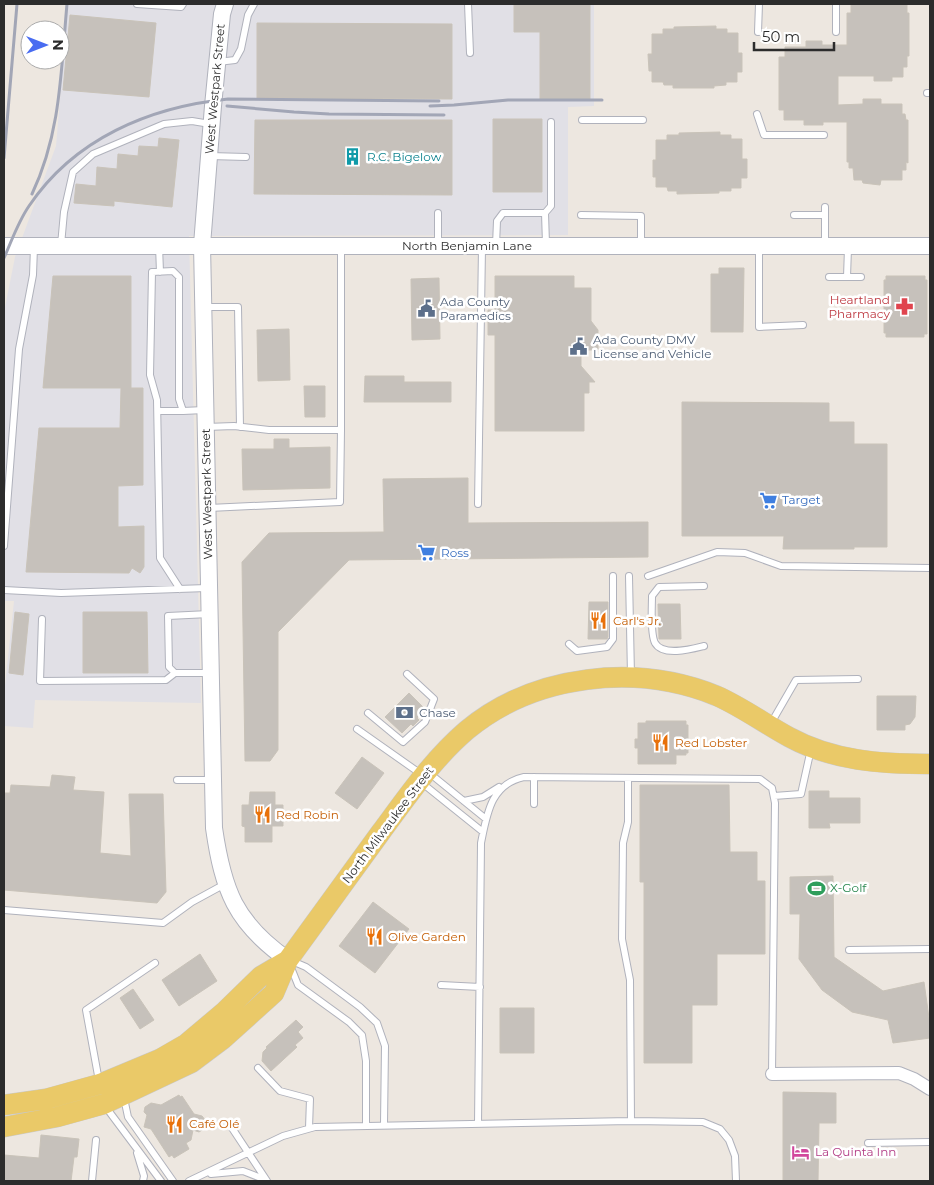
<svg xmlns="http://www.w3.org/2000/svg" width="934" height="1185" font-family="Montserrat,sans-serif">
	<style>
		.industrial { fill: #e1e0e6 }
		.building { fill: #c6c1bb; stroke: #c9c3b9 }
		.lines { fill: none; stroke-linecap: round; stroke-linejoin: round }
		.service-casing { stroke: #b0b2bc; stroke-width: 8 }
		.minor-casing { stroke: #b0b2bc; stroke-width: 14 }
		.tertiary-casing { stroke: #b0b2bc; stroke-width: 18 }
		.primary-casing { stroke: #c8c8c8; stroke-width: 21 }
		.service { stroke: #fff; stroke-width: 6 }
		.minor { stroke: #fff; stroke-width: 12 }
		.tertiary { stroke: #fff; stroke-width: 16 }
		.primary { stroke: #eac968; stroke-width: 20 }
		.rail { stroke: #a2a6b6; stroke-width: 3 }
		.labels { text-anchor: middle; stroke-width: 5; stroke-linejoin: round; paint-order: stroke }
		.street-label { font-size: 12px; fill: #2c2c2c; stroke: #fff }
		.culture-label { font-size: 12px; fill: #0d838f; stroke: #fff; text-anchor: start }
		.health-label { font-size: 12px; fill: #be3a42; stroke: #fff; text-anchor: end }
		.service-label { font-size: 12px; fill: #4e5e75; stroke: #fff; text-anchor: start }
		.shop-label { font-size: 12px; fill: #366cbe; stroke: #fff; text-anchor: start }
		.food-label { font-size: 12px; fill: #c56008; stroke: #fff; text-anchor: start }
		.leisure-label { font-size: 12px; fill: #27864d; stroke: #fff; text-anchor: start }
		.hotel-label { font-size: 12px; fill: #b23c85; stroke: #fff; text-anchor: start }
	</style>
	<rect width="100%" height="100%" fill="#ede7e0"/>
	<!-- industrial -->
	<path class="industrial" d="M68 4H594V106L568 107V235L189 236 201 703 35 700 33 728 4 726V695L14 601H4V312L15 257 56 146Z"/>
	<!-- building -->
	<path class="building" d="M514 4H590V99H540V32H514Z
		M851 4H907V13H909V56H907V67H903V77H892V81H874V76H838V105L863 104V99H881V104H902V114H905L906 120H908V163L906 162V170H902V180H881L880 185 863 183 862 180H854L853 168H849V162H847V122H823V125H804V120H784V110H779V57H785V47H806V41H822V45H847V13H851Z
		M70 15 156 23 149 97 63 90Z
		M257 23 452 24V99L257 98Z
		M716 26V29H727V33H738V53H742V72H737V82H726V85L714 86V88H673V85H664L663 82H652V71H649L648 54H652V34H663V29H674V27Z
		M493 119H542V192H493Z
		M255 120H452V195L254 194Z
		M720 132V135H731V139H742V159H747V178H741V188H731V191H719V193L677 194V191H668L667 187H656V177H653V160H656V140H667V135H679V133Z
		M159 138 179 140 172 207 114 201V206L74 203 76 184 96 186 97 167 117 169 118 154 138 156 139 146 158 147Z
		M719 268H744L743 332H711V274H719Z
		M53 276H131V388H143V485L118 486V527L144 526V567L140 573 132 568 129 573 26 572 39 428H120L121 388H43Z
		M495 276H574V288H591V321L598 330V350H584V355H581V366L595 382H589V393H584V431H495V335H488V310H495Z
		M886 276H925V280H927V334H924V337H886V333H884V280H886Z
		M439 278 440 339 412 340 411 279Z
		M289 329 290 380 258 381 257 330Z
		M365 376H404V382H451V402H364Z
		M304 386H325V417H305Z
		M682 402 829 403V422H854V444H887V547H854V549H783L784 536H682Z
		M274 439H289V448L330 447V488L243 490 242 449H274Z
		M468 478V523L648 522V557L349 560 278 632V750L270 761H245L242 562 269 533 384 532 383 479Z
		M589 602H608V637L607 639H588Z
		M658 604H680L681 639H659Z
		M15 612 29 614 23 675 9 673Z
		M83 612H147L148 673H83Z
		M409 693 425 709 417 718 419 720 413 726 411 724 402 733 385 717Z
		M877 696H916L915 717 910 724 905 725V730H877Z
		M646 721H686V725H688V753H686V755H676V764H638V748H635V739H638V723H646Z
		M362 757 384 773 357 809 335 793Z
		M52 775 75 777 73 790 104 792 100 853 131 856 129 794H163L166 892 157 903 4 890V793H10L11 785 50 787Z
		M640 785H729L730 852H757V881H765V954H717V1005H692V1063H644V882H640Z
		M809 791H829V798H860V823H829L830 828H809Z
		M250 792H275V805H283V826H272V842H245V827L242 826V805H249Z
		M833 876 834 957 883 991 924 982 930 1025V1038L893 1043 888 1020 852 1012 822 990 799 959 800 914H790V877Z
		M373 902 409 929 375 973 339 946Z
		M200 954 217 981 179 1006 162 980Z
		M133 989 154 1020 140 1029 120 998Z
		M500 1008H534V1053H500Z
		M296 1020 303 1027 298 1032 303 1038 295 1045 297 1047 271 1071 262 1061 263 1052 267 1048 266 1047Z
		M783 1092 836 1093V1123H819L818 1181H783Z
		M179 1095 180 1097 182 1096 194 1114 202 1116 206 1121 205 1128 199 1132 193 1130 191 1140 186 1143 189 1149 174 1158 172 1155 169 1157 151 1129 144 1127 147 1115 144 1112 145 1107 151 1103 161 1105Z
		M41 1135 79 1139 77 1157H74L71 1181H4V1155L39 1158Z"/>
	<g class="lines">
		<defs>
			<path id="service" d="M137 4 181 7 183 4
				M468 4 470 53
				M836 4V32
				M758 32 759 4
				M218 62 235 60 241 49 248 15 254 4
				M927 93H930
				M757 114 764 135H824
				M582 120H643
				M210 156 246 157
				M825 207V245
				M438 213V244
				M581 215 641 216V244
				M794 215H825
				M546 244 545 213 551 206V122
				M61 245 64 212 73 172 93 154 164 124 192 121 210 124
				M496 245 497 221 503 213H545
				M159 246 160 272
				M759 247V327L803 325
				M829 277H861
				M847 277 848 248
				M204 307H238L240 427
				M158 411H183
				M206 427 234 426 269 430H341L340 502 209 508
				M341 430V246
				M478 504 482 248
				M4 546 19 349 33 275 34 247
				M629 576 631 676
				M648 576 717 552 745 553 781 566 930 568
				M180 589 160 558 157 400 150 375 152 272 173 271 179 277V399L183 411 204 410
				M4 590 61 593 207 588
				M209 614 168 616 169 667 175 673H211
				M42 619 40 681 166 680 175 673
				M569 644 577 651 607 647 613 639V576
				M704 646C692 649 663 657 655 643 650 633 652 608 652 596L659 587 704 586
				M368 713 403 742 425 722 434 699 407 674
				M770 725 796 680 858 679
				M357 729 421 774
				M428 772 486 819
				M534 777V804
				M628 778V822L623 843 622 939 630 980 631 1121
				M177 780H213
				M422 783 483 832
				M774 796 801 794 811 749
				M464 801 483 797 499 787
				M4 910 163 923 192 902 225 884
				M849 950 930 949
				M292 961 306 967 360 1007 377 1023 385 1046 384 1124
				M290 965 298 985 349 1022 362 1035 366 1061V1125
				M441 985 480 987
				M258 1068 280 1091 310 1099 309 1128
				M99 1081 86 1010 155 963
				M124 1098 128 1117 173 1181
				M105 1106 161 1181
				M478 1124 481 843C487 813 491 784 524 777L760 779 772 788 775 803 772 1074
				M230 1125 267 1181
				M868 1143 930 1142
				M137 1153 144 1176 143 1181
				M211 1174 243 1171 266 1180
				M92 1181 96 1140
				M189 1181 283 1136 315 1127 631 1121 703 1122 720 1129 729 1140 735 1156 736 1181"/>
			<path id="minor" d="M772 1074 899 1073 914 1079 930 1089"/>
			<path id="tertiary" d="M225 4 222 14 213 106 202 245 214 828C223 890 235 923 288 960
				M4 246H930"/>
			<path id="primary" d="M4 1105 46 1099 100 1084 160 1059 186 1044 224 1012 261 976 288 960
				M4 1127 57 1117 104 1104 191 1063 223 1039 274 993 288 960C319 917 350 875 381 832 407 797 433 759 467 730 535 674 636 663 717 696 742 707 765 724 789 737 833 761 881 764 930 764"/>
		</defs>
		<!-- service casing -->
		<use href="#service" class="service-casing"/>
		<!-- minor casing -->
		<use href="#minor" class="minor-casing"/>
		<!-- tertiary casing -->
		<use href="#tertiary" class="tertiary-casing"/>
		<!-- primary casing -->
		<use href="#primary" class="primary-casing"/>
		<!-- service -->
		<use href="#service" class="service"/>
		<!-- minor -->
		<use href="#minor" class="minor"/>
		<!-- tertiary -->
		<use href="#tertiary" class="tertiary"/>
		<!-- primary -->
		<use href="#primary" class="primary"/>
		<!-- rail -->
		<path class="rail" d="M227 106 294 112 329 114 444 115
			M430 106 454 105 508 100H602
			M4 158 17 4
			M32 194C61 133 61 70 67 4
			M4 258C12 240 18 222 29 206 74 139 149 107 228 99L439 101"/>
	</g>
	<!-- icons -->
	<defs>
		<symbol id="building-bare" viewBox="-9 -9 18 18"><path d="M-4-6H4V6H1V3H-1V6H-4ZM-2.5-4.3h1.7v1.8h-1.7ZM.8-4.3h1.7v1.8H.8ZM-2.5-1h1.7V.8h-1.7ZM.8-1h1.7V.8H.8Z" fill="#0f9aa8" stroke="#fff" stroke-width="2.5" paint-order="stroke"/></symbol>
		<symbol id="pharmacy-bare" viewBox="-9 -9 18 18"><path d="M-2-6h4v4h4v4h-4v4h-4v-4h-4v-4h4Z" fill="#e0444e" stroke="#fff" stroke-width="2.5" paint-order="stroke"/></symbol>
		<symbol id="civic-bare" viewBox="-9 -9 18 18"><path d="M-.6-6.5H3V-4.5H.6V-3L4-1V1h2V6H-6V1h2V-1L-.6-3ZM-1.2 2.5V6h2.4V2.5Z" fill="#5c6f8a" stroke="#fff" stroke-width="2.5" paint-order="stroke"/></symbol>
		<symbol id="supermarket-bare" viewBox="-9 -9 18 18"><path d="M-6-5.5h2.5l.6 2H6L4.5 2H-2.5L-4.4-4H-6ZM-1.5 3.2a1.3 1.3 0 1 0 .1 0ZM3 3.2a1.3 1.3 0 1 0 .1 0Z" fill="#3f7fe0" stroke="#fff" stroke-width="2.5" paint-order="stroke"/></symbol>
		<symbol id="restaurant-bare" viewBox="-9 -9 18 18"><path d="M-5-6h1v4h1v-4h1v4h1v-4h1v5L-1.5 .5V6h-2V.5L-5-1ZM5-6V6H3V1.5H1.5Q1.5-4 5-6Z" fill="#e8710a" stroke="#fff" stroke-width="2.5" paint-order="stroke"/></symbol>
		<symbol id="bank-bare" viewBox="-9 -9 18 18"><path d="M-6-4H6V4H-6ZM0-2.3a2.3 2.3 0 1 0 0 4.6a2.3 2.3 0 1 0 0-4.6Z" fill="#5c6f8a" stroke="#fff" stroke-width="2.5" paint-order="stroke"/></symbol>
		<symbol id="stadium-bare" viewBox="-9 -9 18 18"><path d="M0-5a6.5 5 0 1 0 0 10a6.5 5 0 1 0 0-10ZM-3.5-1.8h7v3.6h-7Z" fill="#2e9e5b" stroke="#fff" stroke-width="2.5" paint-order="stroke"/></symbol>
		<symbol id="hotel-bare" viewBox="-9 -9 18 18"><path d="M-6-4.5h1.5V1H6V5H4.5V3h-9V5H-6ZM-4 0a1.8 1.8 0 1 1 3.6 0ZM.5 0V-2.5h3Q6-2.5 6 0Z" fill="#d1479c" stroke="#fff" stroke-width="2.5" paint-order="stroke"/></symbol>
	</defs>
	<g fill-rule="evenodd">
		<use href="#building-bare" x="340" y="144" width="25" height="25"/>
		<use href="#pharmacy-bare" x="892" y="294" width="25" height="25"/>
		<use href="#civic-bare" x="414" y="296" width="25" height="25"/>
		<use href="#civic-bare" x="566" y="334" width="25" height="25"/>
		<use href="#supermarket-bare" x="756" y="488" width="25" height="25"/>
		<use href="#supermarket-bare" x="414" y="540" width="25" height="25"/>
		<use href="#restaurant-bare" x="586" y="608" width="25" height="25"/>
		<use href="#bank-bare" x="392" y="700" width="25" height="25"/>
		<use href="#restaurant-bare" x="648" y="730" width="25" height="25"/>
		<use href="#restaurant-bare" x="250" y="802" width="25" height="25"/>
		<use href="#stadium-bare" x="804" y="876" width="25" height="25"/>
		<use href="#restaurant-bare" x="362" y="924" width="25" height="25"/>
		<use href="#restaurant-bare" x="162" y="1112" width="25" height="25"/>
		<use href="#hotel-bare" x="788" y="1140" width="25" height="25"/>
	</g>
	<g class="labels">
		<!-- street labels -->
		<g class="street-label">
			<text transform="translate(215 89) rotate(-85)" y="4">West Westpark Street</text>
			<text x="467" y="250">North Benjamin Lane</text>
			<text transform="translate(207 494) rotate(-91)" y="4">West Westpark Street</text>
			<text transform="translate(388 825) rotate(-53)" y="4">North Milwaukee Street</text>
		</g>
		<!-- culture labels -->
		<g class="culture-label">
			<text x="367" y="161">R.C. Bigelow</text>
		</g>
		<!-- health labels -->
		<g class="health-label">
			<text x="890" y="304">Heartland<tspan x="890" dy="14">Pharmacy</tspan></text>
		</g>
		<!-- service labels -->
		<g class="service-label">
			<text x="440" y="306">Ada County<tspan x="440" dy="14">Paramedics</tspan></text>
			<text x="593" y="344">Ada County DMV<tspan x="593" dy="14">License and Vehicle</tspan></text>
			<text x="419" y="717">Chase</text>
		</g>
		<!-- shop labels -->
		<g class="shop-label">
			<text x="782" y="504">Target</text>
			<text x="441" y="557">Ross</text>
		</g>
		<!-- food labels -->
		<g class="food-label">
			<text x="613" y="625">Carl's Jr.</text>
			<text x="675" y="747">Red Lobster</text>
			<text x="276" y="819">Red Robin</text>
			<text x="388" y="941">Olive Garden</text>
			<text x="189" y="1128">Café Olé</text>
		</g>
		<!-- leisure labels -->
		<g class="leisure-label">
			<text x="830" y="892">X-Golf</text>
		</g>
		<!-- hotel labels -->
		<g class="hotel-label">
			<text x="815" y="1156">La Quinta Inn</text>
		</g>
	</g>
	<!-- border -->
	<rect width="934" height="1185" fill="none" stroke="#2c2c2c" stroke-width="10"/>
	<!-- north arrow -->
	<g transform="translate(45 45) rotate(90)"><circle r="24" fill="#ffffff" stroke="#ababab"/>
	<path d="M0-4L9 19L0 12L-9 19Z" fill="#496cf1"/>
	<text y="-8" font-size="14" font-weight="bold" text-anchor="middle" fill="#2c2c2c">N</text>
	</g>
	<!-- scale -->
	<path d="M754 42v8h80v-8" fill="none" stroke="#2c2c2c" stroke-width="2.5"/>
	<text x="762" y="42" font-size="15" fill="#2c2c2c" stroke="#ffffff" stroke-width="4" paint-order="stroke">50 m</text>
</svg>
